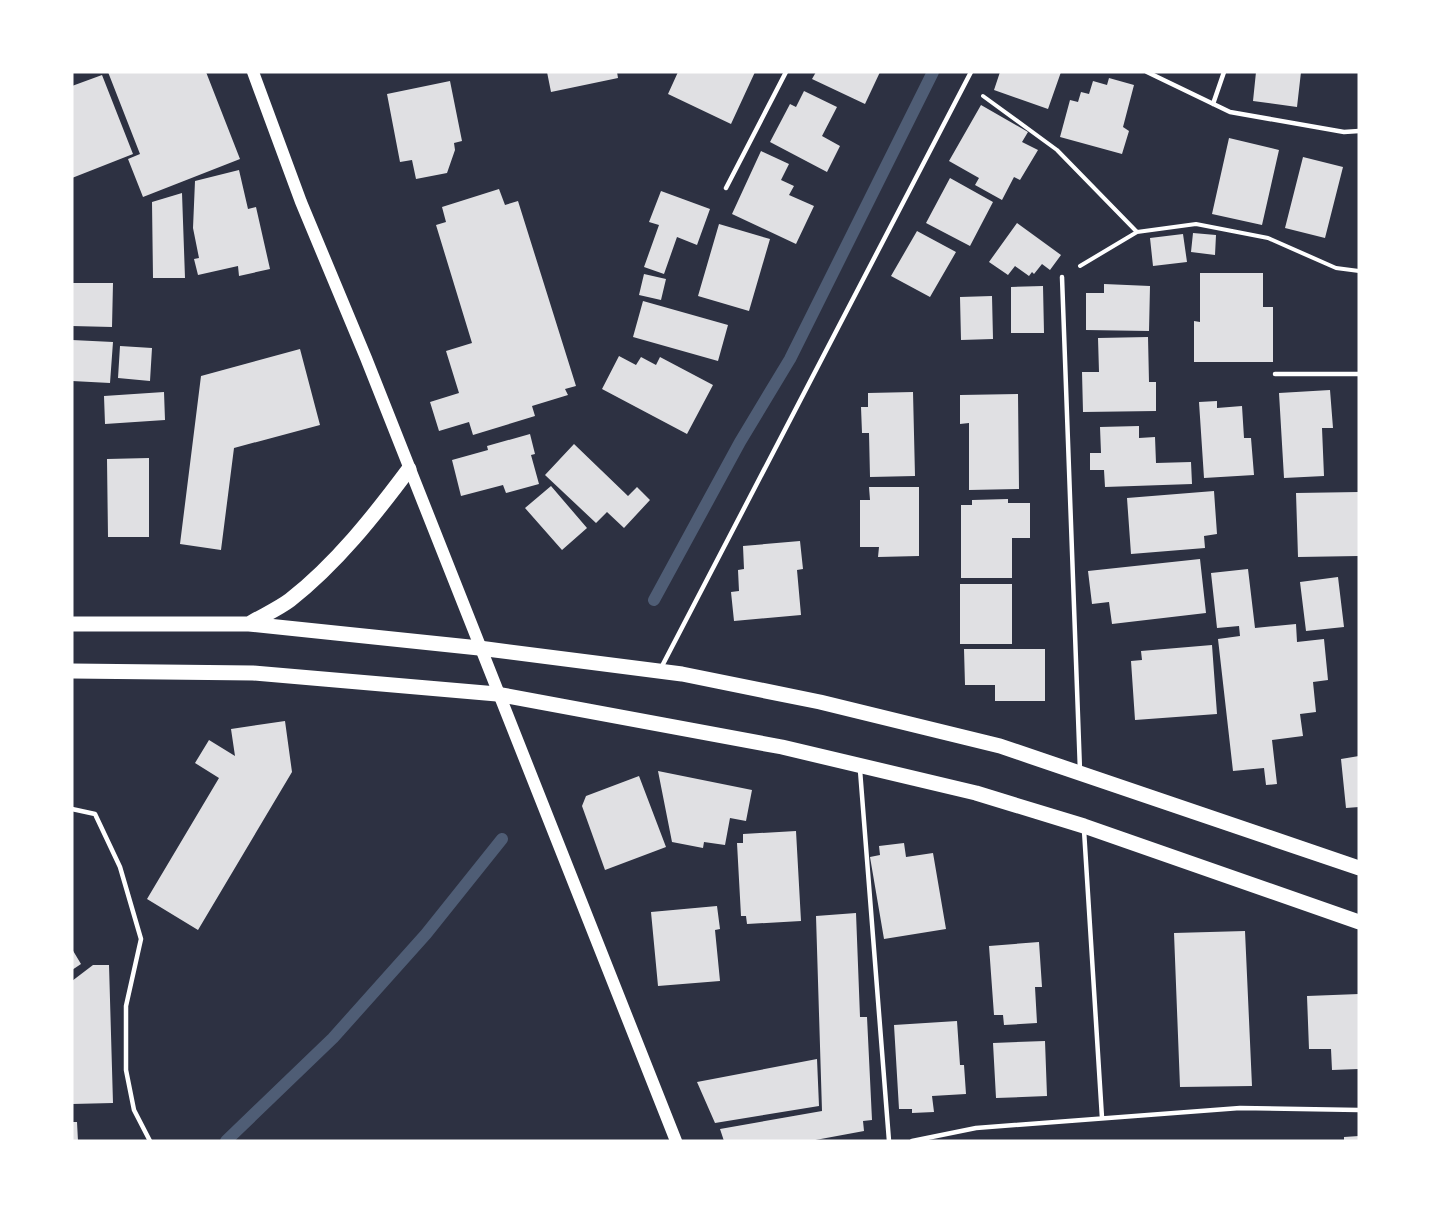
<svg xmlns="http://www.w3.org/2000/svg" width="1431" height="1213" font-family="Manrope,sans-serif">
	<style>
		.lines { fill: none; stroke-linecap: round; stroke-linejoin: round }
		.stream { stroke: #4f5d75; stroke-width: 12 }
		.building { fill: #e0e0e3 }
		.path { stroke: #fff; stroke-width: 4 }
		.service { stroke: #fff; stroke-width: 4.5 }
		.secondary { stroke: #fff; stroke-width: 12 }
		.primary { stroke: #fff; stroke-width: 15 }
	</style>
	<rect width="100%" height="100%" fill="#2d3142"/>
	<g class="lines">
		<!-- stream -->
		<path class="stream" d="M654 600 740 442 790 359 933 72
			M226 1141 333 1038 426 934 502 839"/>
	</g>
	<!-- building -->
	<path class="building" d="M108 72H206L240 159 143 197 128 159 140 154Z
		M547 72H617L618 78 551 92Z
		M678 72 687 73 755 72 731 124 668 94Z
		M816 72H880L865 104 812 79Z
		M1000 72H1061L1048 109 994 90Z
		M1256 72H1301L1297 107 1253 101Z
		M102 75 133 154 72 178V86Z
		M1109 78 1134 85 1123 127 1129 131 1122 154 1060 137 1070 100 1078 102 1081 92 1089 94 1093 81 1107 85Z
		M450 81 462 141 454 143 455 150 447 173 416 179 412 160 400 162 387 94Z
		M804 91 837 107 822 136 840 146 827 172 770 142 790 104 796 107Z
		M981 105 1028 132 1022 142 1038 150 1020 180 1014 177 1002 200 975 185 979 178 949 161Z
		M1229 138 1279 150 1262 225 1212 214Z
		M761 151 789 164 781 180 794 186 789 195 814 206 796 244 732 214Z
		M1303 157 1343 167 1325 238 1285 228Z
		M239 170 248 209 256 207 270 269 239 276 238 266 198 275 194 259 199 258 193 228 195 181Z
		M950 178 993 202 970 246 926 223Z
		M499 189 505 205 518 201 576 386 565 389 568 395 532 406 535 416 473 435 469 422 439 431 430 402 459 393 446 351 472 343 436 225 446 222 442 207Z
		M661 191 710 209 697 245 677 237 664 274 644 267 659 225 649 222Z
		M182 193 185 278H153L152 202Z
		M1017 223 1061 255 1050 270 1042 264 1034 274 1032 272 1029 276 1015 266 1008 275 989 262Z
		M719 224 770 239 749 311 698 296Z
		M917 231 956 252 930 297 891 276Z
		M1193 233 1216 235 1215 255 1191 252Z
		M1183 234 1187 262 1153 266 1150 238Z
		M1200 273H1263V307H1273V362H1194V321L1200 322Z
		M644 274 666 279 661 300 639 295Z
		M72 283H113L112 327 72 326Z
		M1104 284 1150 286 1149 331 1086 330V293H1104Z
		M1043 286 1044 333H1011V287Z
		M992 296 993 339 961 340 960 297Z
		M643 301 728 325 718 361 633 337Z
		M1148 337 1149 382H1156V411L1083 412 1082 372H1099L1098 338Z
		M72 340 113 342 110 383 72 381Z
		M120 346 152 348 150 381 118 378Z
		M300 349 320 425 234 448 221 550 180 544 201 376Z
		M619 356 636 365 641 357 656 365 660 357 713 385 687 434 602 389Z
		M1330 390 1333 428H1322L1324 476 1284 478 1279 393Z
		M164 392 165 420 105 424 104 396Z
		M913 392 915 476 870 477 869 433H862L861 407H868V393Z
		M1018 394 1019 489 969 490V423L960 424V395Z
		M1217 401V408L1242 406 1244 438H1251L1254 475 1204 478 1199 402Z
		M1139 426V438L1155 437 1156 463 1191 462 1192 484 1105 487 1104 470H1090V453H1101L1100 427Z
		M530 434 535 454 531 455 539 484 506 493 503 485 461 496 452 460 488 450 487 446Z
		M574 444 628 496 637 487 650 500 624 528 607 512 596 523 545 475Z
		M149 458V537H108L107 459Z
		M551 486 587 528 562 550 525 508Z
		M869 487H919V556L878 557 879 547H860V500H870Z
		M1214 491 1217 534 1204 536 1205 548 1131 554 1127 498Z
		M1359 492V556L1298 557 1296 493Z
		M1008 499V503H1030V538H1012V578H961V505H972V500Z
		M800 541 803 569 797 570 801 615 734 621 731 592 739 591 738 570 744 569 743 546Z
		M1200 559 1206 613 1112 624 1109 602 1092 604 1088 571Z
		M1248 569 1255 628 1296 624 1297 642 1324 639 1328 680 1313 682 1316 712 1300 714 1303 736 1272 740 1277 784 1266 785 1264 768 1233 771 1218 639 1240 636 1239 626 1217 628 1211 573Z
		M1338 577 1344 627 1306 631 1300 582Z
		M960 584H1012V644H960Z
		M1212 645 1217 714 1135 720 1131 661 1142 660 1141 651Z
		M964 649H1045V701H995V685H965Z
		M285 721 292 772 198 930 147 899 219 778 195 763 209 740 235 756 231 729Z
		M1359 756V807L1346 808 1341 759Z
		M658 771 752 790 746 821 730 818 725 845 704 842 703 848 672 842Z
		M639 776 666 847 605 870 582 806 586 796Z
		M796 831 801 921 747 924 746 916H741L737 843H743V834Z
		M904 843 906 857 933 853 946 929 884 939 870 857 880 855 879 846Z
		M717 906 720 929 715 930 720 981 658 986 651 912Z
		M856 913 860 1017H867L872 1120 863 1121 864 1131 810 1141H724L720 1129 822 1111 816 916Z
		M1245 931 1252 1086 1180 1087 1174 933Z
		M1039 942 1042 987H1035L1037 1023 1004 1025 1003 1015H994L989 946Z
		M72 949 81 964 72 970Z
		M93 965H109L113 1103 72 1104V981Z
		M1359 994V1069L1332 1070 1331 1049H1309L1307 996Z
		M957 1021 960 1065H964L966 1094 932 1096 934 1112 912 1113V1109H899L894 1025Z
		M1045 1041 1047 1096 996 1098 993 1043Z
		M817 1059 819 1106 715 1123 697 1082Z
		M72 1122H77L78 1141H72Z
		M1359 1136V1141H1344V1137Z"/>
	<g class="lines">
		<!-- path -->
		<path class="path" d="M983 96 1057 150 1137 232
			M1080 266 1137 232 1196 224 1268 238 1336 268 1359 271"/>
		<!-- service -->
		<path class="service" d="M1147 72 1230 112 1344 132 1359 131
			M1213 104 1224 72
			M726 188 786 72
			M1062 277 1080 771
			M1275 374H1359
			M661 668 971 72
			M860 770 889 1141
			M72 809 95 814 120 867 141 939 126 1006V1070L134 1110 150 1141
			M1084 830 1102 1118
			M912 1141 976 1128 1240 1108 1359 1110"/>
		<!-- secondary -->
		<path class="secondary" d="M253 72 301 202 366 358 676 1141"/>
		<!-- primary -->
		<path class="primary" d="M72 624H249L479 648 682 674 820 702 1000 746 1359 868
			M249 624C262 616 278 609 290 600 336 564 374 516 409 469
			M72 671 253 673 497 694 782 747 976 793 1084 826 1359 922"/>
	</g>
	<!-- border -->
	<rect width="1431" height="1213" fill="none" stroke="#ffffff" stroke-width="147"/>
</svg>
